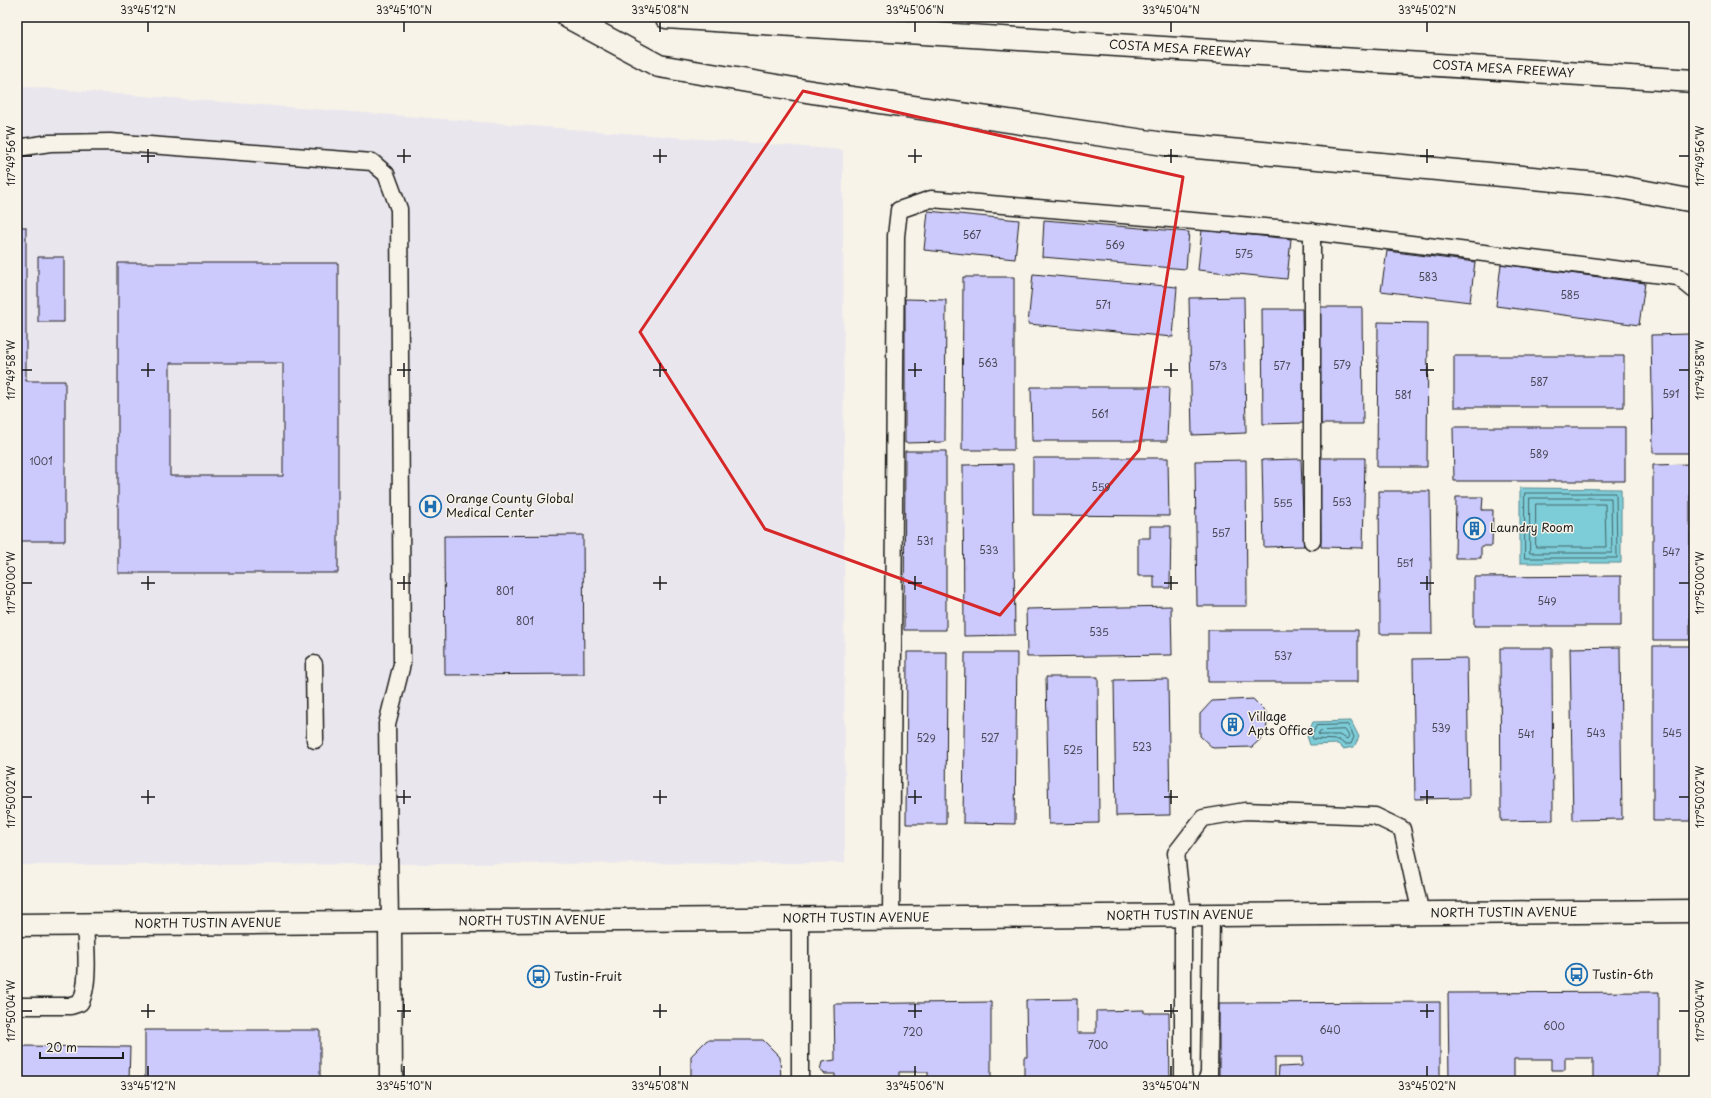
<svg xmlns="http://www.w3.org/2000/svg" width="1711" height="1098" font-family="'Playpen Sans',sans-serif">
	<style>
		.built { fill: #eae6ee }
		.water { fill: #7dcdd8; stroke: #56868d }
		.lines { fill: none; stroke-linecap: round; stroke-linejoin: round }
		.shore { stroke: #436367; stroke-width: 1 }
		.building { fill: #ccc9fc; stroke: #1c1c1c; fill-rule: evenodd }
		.lane-casing { stroke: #1c1c1c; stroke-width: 19 }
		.secondary-casing { stroke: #1c1c1c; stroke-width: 25 }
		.highway-casing { stroke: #1c1c1c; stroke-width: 25 }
		.lane { stroke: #f7f3e8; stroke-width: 16 }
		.secondary { stroke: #f7f3e8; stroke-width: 22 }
		.highway { stroke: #f7f3e8; stroke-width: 22 }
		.marked { fill: none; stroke: #d62828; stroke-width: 3; stroke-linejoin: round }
		.ticks { fill: none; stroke: #1c1c1c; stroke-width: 1.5 }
		.labels { text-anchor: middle; stroke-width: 3; stroke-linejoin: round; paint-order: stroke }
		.number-label { font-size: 10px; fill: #484754 }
		.street-label { font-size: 12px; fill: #1c1c1c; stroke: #f7f3e8 }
		.poi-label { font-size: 12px; fill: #1c1c1c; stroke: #f7f3e8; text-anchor: start }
		.neatline { fill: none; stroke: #1c1c1c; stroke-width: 1.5 }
		.ticks-label { font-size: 10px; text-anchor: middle; fill: #1c1c1c }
	</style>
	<rect width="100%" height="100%" fill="#f7f3e8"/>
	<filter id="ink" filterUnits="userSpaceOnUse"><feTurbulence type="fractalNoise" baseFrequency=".025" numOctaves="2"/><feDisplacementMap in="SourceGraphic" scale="8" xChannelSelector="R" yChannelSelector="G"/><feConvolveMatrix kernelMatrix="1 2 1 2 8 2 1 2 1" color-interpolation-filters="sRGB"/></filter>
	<g filter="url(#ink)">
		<!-- built -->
		<path class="built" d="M17 86 843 150 845 863 17 865Z"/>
		<!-- water -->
		<path class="water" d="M1520 488 1621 489V563H1520Z
			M1351 721 1359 737 1354 747 1343 749 1338 744 1310 745 1307 736 1313 722Z"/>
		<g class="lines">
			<!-- shore -->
			<path class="shore" d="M1525 493H1616L1617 558H1525Z
				M1530 498H1611L1612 553H1530Z
				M1536 504H1605L1606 547H1536Z
				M1348 725 1354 737 1351 744H1344L1339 740 1313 739 1312 736 1316 726Z
				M1345 730 1349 736 1347 739 1339 735H1320L1318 734 1320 731Z"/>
		</g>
		<!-- building -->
		<path class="building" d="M928 211 1019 220 1015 259 924 250Z
			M1044 220 1189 232 1186 269 1042 257Z
			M17 227H26V381H65V541H17Z
			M1202 230 1291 239 1287 279 1198 270Z
			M1387 251 1475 262 1470 302 1381 291Z
			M38 257H64V322H38Z
			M118 263H338V573H118ZM170 363H283V476H170Z
			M1501 264 1645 283 1639 325 1496 306Z
			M1033 274 1177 287 1173 337 1028 324Z
			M963 277H1014V450H962Z
			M1244 297 1246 433 1192 435 1189 298Z
			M905 299 946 300 945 442 905 443Z
			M1320 307H1362L1363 424H1321Z
			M1262 309H1302L1304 423 1263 424Z
			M1378 322 1428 323 1427 467H1377Z
			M1690 334 1692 453H1653L1651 335Z
			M1454 356H1624V407H1454Z
			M1031 387H1169L1167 441H1032Z
			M1453 427H1625V481H1454Z
			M905 451H946V630H904Z
			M1033 458H1168L1169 516 1033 515Z
			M1320 458H1365L1363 548 1321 547Z
			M1301 459 1304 546 1264 547 1262 460Z
			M1246 460 1247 606H1197L1195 461Z
			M1013 464 1015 635 964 636 963 465Z
			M1690 464V640H1653V465Z
			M1379 491H1430L1432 634H1380Z
			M1456 497H1483L1482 510H1493L1492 546H1481V558H1455Z
			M1150 526H1171L1170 588H1154V576H1138V538H1150Z
			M583 535 584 674 445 675 444 536Z
			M1621 576V626H1474V577Z
			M1171 606 1172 655 1027 657 1026 609Z
			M1208 630H1358V682H1208Z
			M1653 646H1691V821H1653Z
			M1620 647 1622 819 1573 820 1570 648Z
			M1500 648H1552L1553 820 1501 821Z
			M907 652H947L946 824H906Z
			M965 653H1017L1015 824 963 823Z
			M1467 658 1469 798 1415 799 1413 659Z
			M1046 677H1098L1099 823 1049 824Z
			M1168 679 1170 815 1116 816 1114 680Z
			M1253 699 1266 712 1267 733 1252 747 1213 748 1200 736V714L1212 701Z
			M1659 992V1081H1593V1058H1565V1070H1551V1059H1514V1081H1449L1448 993Z
			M1077 999V1033H1096V1011L1144 1010V1013H1169L1170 1081H1024V1057H1027L1026 1000Z
			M991 1002V1081H928V1072H899V1081H835V1074H825L820 1070 822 1062 835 1060 834 1004Z
			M1440 1002V1081H1278L1279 1067 1302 1066V1057H1275V1081H1219V1003Z
			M145 1030H320V1081H145Z
			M707 1040H763L780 1057 781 1081H691V1056Z
			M17 1046 130 1047 129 1081H17Z"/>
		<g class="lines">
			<defs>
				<path id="lane" d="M17 148 50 143 110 142 372 162 386 174 399 209 402 664 387 724 390 922
					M1312 231V541
					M314 664 315 740
					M891 918 896 236 899 210 931 199 1290 229 1678 277 1694 290
					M800 919V1081
					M17 1006H71L80 1003C90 986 86 945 85 924
					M1185 1081 1183 1076V915L1176 853 1203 818 1245 811 1375 816 1402 829 1421 914
					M1206 1081 1209 1074 1211 915"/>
				<g id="secondary">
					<path d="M390 922 391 1081"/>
					<path id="s1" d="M17 925 1694 911"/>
				</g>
				<g id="highway">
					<path d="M568 17 659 66 812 92 1164 144 1609 185 1694 201"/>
					<path id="s2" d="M666 17 1694 81"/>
				</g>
			</defs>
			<!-- lane casing -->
			<use href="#lane" class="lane-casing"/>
			<!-- secondary casing -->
			<use href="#secondary" class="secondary-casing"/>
			<!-- highway casing -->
			<use href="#highway" class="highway-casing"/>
			<!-- lane -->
			<use href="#lane" class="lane"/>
			<!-- secondary -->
			<use href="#secondary" class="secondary"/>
			<!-- highway -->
			<use href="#highway" class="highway"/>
		</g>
	</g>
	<!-- marked area -->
	<path class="marked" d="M803 91 1183 177 1139 450 1000 615 765 529 640 332Z"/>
	<!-- ticks -->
	<path class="ticks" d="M148 22V32M404 22V32M660 22V32M915 22V32M1171 22V32M1427 22V32M148 149V163M404 149V163M660 149V163M915 149V163M1171 149V163M1427 149V163M22 156H32M141 156H155M397 156H411M653 156H667M908 156H922M1164 156H1178M1420 156H1434M1679 156H1689M148 363V377M404 363V377M660 363V377M915 363V377M1171 363V377M1427 363V377M22 370H32M141 370H155M397 370H411M653 370H667M908 370H922M1164 370H1178M1420 370H1434M1679 370H1689M148 576V590M404 576V590M660 576V590M915 576V590M1171 576V590M1427 576V590M22 583H32M141 583H155M397 583H411M653 583H667M908 583H922M1164 583H1178M1420 583H1434M1679 583H1689M148 790V804M404 790V804M660 790V804M915 790V804M1171 790V804M1427 790V804M22 797H32M141 797H155M397 797H411M653 797H667M908 797H922M1164 797H1178M1420 797H1434M1679 797H1689M148 1004V1018M404 1004V1018M660 1004V1018M915 1004V1018M1171 1004V1018M1427 1004V1018M22 1011H32M141 1011H155M397 1011H411M653 1011H667M908 1011H922M1164 1011H1178M1420 1011H1434M1679 1011H1689M148 1066V1076M404 1066V1076M660 1066V1076M915 1066V1076M1171 1066V1076M1427 1066V1076"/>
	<!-- icons -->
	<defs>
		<symbol id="hospital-ring" viewBox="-11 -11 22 22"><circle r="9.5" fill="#f7f3e8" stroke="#1f6fb2" stroke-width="1.5"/><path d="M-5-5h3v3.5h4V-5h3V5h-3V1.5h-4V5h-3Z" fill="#1f6fb2"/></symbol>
		<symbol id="building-ring" viewBox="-11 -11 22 22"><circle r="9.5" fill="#f7f3e8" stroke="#1f6fb2" stroke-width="1.5"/><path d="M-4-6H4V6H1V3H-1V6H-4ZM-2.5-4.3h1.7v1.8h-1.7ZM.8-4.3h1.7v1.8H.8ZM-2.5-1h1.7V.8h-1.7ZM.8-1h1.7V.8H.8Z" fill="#1f6fb2"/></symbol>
		<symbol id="bus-ring" viewBox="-11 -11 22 22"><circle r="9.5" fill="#f7f3e8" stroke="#1f6fb2" stroke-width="1.5"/><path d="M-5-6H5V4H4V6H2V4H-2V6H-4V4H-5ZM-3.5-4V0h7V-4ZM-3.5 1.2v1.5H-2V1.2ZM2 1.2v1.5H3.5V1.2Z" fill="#1f6fb2"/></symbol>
	</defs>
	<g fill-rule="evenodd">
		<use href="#hospital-ring" x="418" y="494" width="25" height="25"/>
		<use href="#building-ring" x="1462" y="516" width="25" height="25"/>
		<use href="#building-ring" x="1220" y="712" width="25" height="25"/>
		<use href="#bus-ring" x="1564" y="962" width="25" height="25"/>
		<use href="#bus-ring" x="526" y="964" width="25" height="25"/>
	</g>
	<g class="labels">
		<!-- number labels -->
		<g class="number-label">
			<text x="972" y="239">567</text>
			<text x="1115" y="249">569</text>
			<text x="1244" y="258">575</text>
			<text x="1428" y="281">583</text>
			<text x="1570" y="299">585</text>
			<text x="1103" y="309">571</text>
			<text x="988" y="367">563</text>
			<text x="1342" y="369">579</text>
			<text x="1218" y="370">573</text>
			<text x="1282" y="370">577</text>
			<text x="1539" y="386">587</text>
			<text x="1671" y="398">591</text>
			<text x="1403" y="399">581</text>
			<text x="1100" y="418">561</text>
			<text x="1539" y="458">589</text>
			<text x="41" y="465">1001</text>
			<text x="1101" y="491">559</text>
			<text x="1342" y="506">553</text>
			<text x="1283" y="507">555</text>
			<text x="1221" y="537">557</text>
			<text x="925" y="545">531</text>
			<text x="989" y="554">533</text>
			<text x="1671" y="556">547</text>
			<text x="1405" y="567">551</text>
			<text x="505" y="595">801</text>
			<text x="1547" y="605">549</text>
			<text x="525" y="625">801</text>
			<text x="1099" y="636">535</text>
			<text x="1283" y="660">537</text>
			<text x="1441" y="732">539</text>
			<text x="1596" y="737">543</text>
			<text x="1672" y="737">545</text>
			<text x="1526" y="738">541</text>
			<text x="926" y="742">529</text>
			<text x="990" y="742">527</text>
			<text x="1142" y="751">523</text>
			<text x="1073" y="754">525</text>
			<text x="1554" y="1030">600</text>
			<text x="1330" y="1034">640</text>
			<text x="913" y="1036">720</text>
			<text x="1098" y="1049">700</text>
		</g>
		<!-- street labels -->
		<g class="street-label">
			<text dy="4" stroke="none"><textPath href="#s2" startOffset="515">COSTA MESA FREEWAY</textPath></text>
			<text dy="4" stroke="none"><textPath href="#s2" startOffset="839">COSTA MESA FREEWAY</textPath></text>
			<text dy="4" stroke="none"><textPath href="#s1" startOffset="1487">NORTH TUSTIN AVENUE</textPath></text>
			<text dy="4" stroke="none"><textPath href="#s1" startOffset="1163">NORTH TUSTIN AVENUE</textPath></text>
			<text dy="4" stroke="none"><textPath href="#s1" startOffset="839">NORTH TUSTIN AVENUE</textPath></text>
			<text dy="4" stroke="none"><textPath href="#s1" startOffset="515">NORTH TUSTIN AVENUE</textPath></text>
			<text dy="4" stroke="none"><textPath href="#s1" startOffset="191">NORTH TUSTIN AVENUE</textPath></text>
		</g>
		<!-- poi labels -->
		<g class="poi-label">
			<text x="446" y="503">Orange County Global<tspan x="446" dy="14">Medical Center</tspan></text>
			<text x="1490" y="532">Laundry Room</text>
			<text x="1248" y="721">Village<tspan x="1248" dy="14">Apts Office</tspan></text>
			<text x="1592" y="979">Tustin-6th</text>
			<text x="554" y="981">Tustin-Fruit</text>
		</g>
	</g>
	<!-- margin -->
	<rect width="1711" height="1098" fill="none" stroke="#f7f3e8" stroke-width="44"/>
	<!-- scale -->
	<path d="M40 1052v6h83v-6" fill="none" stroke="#1c1c1c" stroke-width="2"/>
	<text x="46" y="1052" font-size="12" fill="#1c1c1c" stroke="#f7f3e8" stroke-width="3" paint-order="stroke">20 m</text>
	<rect x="22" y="22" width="1667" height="1054" class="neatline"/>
	<g class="ticks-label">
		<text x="148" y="14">33°45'12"N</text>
		<text x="404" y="14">33°45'10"N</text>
		<text x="660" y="14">33°45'08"N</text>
		<text x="915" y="14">33°45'06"N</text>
		<text x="1171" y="14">33°45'04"N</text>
		<text x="1427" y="14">33°45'02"N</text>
		<text transform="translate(1700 156) rotate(-90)" y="4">117°49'56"W</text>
		<text transform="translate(11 156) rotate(-90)" y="4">117°49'56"W</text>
		<text transform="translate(1700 370) rotate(-90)" y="4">117°49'58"W</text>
		<text transform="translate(11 370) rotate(-90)" y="4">117°49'58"W</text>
		<text transform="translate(1700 583) rotate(-90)" y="4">117°50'00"W</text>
		<text transform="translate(11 583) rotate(-90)" y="4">117°50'00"W</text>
		<text transform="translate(1700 797) rotate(-90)" y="4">117°50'02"W</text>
		<text transform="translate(11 797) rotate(-90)" y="4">117°50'02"W</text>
		<text transform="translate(1700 1011) rotate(-90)" y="4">117°50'04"W</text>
		<text transform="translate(11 1011) rotate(-90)" y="4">117°50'04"W</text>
		<text x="148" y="1090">33°45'12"N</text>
		<text x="404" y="1090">33°45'10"N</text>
		<text x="660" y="1090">33°45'08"N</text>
		<text x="915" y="1090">33°45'06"N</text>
		<text x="1171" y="1090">33°45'04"N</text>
		<text x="1427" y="1090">33°45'02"N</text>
	</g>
</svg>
